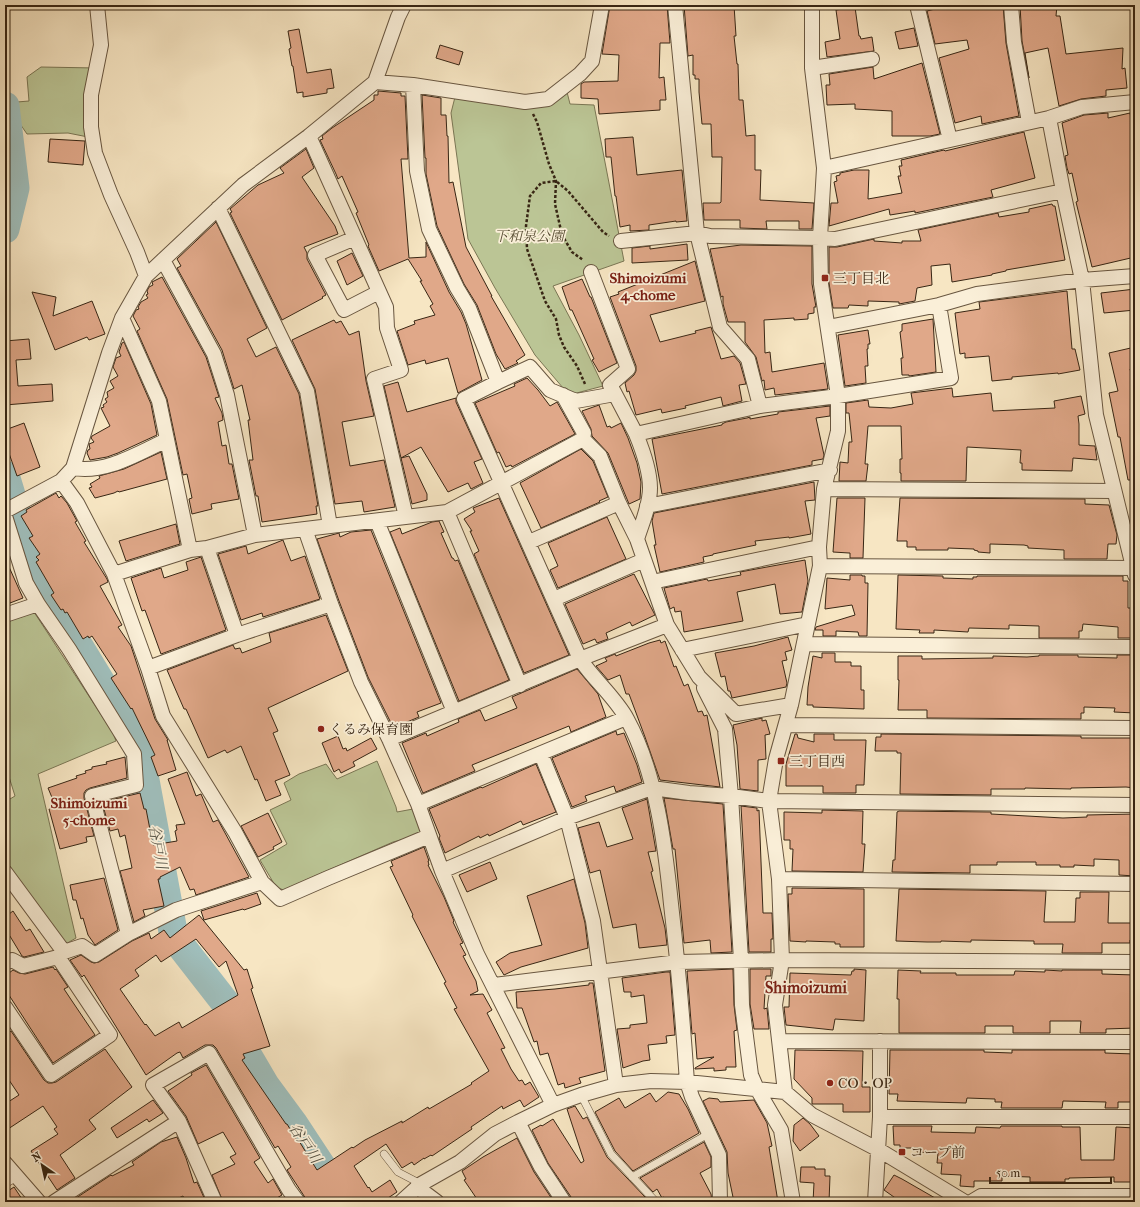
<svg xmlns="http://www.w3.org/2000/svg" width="1140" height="1207" font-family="'IM FELL French Canon','Noto Serif JP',serif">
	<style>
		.green { fill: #bbc595; stroke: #7a7654 }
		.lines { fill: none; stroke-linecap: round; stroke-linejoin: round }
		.river { stroke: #9fbebb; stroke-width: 29 }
		.building { fill: #e0a889; stroke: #382614; fill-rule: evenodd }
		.lane-casing { stroke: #685640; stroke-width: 8 }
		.street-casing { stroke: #685640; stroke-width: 16 }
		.path { stroke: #382614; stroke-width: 2.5; stroke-dasharray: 3 2; stroke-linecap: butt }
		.lane { stroke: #faefd8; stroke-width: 7 }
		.street { stroke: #faefd8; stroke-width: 14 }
		.poi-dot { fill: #8f2418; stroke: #faefd8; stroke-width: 1.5 }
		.labels { text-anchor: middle; stroke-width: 3.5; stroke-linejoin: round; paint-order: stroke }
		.park-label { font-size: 14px; font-style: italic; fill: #594e34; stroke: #faefd8 }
		.poi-label { font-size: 14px; fill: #382614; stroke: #faefd8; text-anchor: start }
		.neighbourhood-label { font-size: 15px; font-weight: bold; fill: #7a1f14; stroke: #faefd8 }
		.water-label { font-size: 15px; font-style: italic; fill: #575446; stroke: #faefd8 }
		.quarter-label { font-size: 16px; font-weight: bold; fill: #7a1f14; stroke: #faefd8 }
	</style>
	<rect width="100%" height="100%" fill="#f7e6c3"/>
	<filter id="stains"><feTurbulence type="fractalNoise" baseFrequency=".005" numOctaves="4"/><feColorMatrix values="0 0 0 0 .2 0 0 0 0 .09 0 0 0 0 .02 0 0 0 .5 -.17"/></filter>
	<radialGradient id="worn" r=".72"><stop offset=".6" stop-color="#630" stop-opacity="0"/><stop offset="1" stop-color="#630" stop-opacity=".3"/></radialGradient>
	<!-- green -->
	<path class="green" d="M41 67 96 68 93 138 68 133 27 134 16 118 6 111 5 103 29 101 27 77Z
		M567 92 570 104 594 105 624 261 553 286 579 335 603 386 569 395 535 355 495 288 468 239 451 113 455 97 499 104Z
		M34 612 113 733 116 741 38 774 76 938 64 945 5 863V802L15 796 5 764V659H7L5 654V621Z
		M377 761 396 807 397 812 413 809 424 834 393 842 299 883 286 891 276 887 260 860 287 844 270 810 291 800 284 783 299 774 326 764 337 779Z"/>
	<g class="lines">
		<!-- river -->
		<path class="river" d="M5 106 15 188 5 229
			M5 475 41 594 80 648 128 727 140 753 174 937 227 1005 248 1056 265 1085 293 1123 345 1202"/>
	</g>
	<!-- building -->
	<path class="building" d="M610 5H667L670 43H660L659 78 664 77 666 100H660V110L599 114 598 99 581 98V84L584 82 618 81 619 55 602 54Z
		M684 5H734L736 36H734L737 64H738L739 100H743L746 136 755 135V170H761L760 200 814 203 812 229H799V221H766L767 229 740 228V220H704L703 203H720L721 202 722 157H712L711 124H702L699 92V79H695V75H693V55L688 56Z
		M951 5H1003L1006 43 1019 116 982 124 981 116 955 123 939 58 969 49 967 40 935 44 927 11Z
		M1020 5H1057L1056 16H1060L1066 54 1123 48 1122 69 1125 68 1127 88 1106 90V96L1081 99 1059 106 1048 48 1025 53 1029 78 1022 41Z
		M855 7 859 36H860L861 39 872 37 874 51 827 57 825 42 840 39 836 10Z
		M914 28 918 46 899 49 895 32Z
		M299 29 307 73 331 69 334 88 327 89V93L303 97V92L297 93 293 66H292L289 49 291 48 288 31Z
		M440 45 463 52 459 65 436 58Z
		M922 63 940 134 930 136H892V111L855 109V104L827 105 826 85H830L829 74 873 67 874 79Z
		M378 91 401 93V96H405L408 159H401L409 258 426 257V242L449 292 461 312 466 324 482 380 458 393 448 358 426 364 425 360 408 365 397 331 415 324 414 321 435 315 430 306 433 304 420 281H422L408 259 379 271 368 246 369 245 356 213 358 212 342 176 338 179 336 174 320 140 323 139 322 136 332 128 374 100V95H378Z
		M422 95 441 98V115H446L447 136H448L449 183 453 182 466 247 492 296H491L525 355 516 361 518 363 505 369 496 354 477 305 464 284 437 226 426 174V158H425Z
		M1108 113V118L1130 113 1135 139V257L1092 267 1076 202 1078 201 1072 173 1069 174 1067 168 1065 156 1068 155 1062 123 1084 115Z
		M1024 132 1035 178 991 190 993 197 915 213V211L890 215 889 209 829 226 831 203H838L834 182 837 181 836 176 840 175V173L854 170H869L868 199 902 193 898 176H901L899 166H902L901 160 944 150 945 151Z
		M633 137 637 175 682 170 687 221 676 222V221L649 225V230L630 231V225L620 227 616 196H615L611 157H606L605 139Z
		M50 139 85 141 83 165 48 162Z
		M306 149 314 168 302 177 335 226 338 234 304 247 307 253V259L326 295 322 297 323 298 282 320 230 213 232 212 230 209 258 185 284 173 280 168Z
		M1052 204 1053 206H1055L1065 260 1006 270V271L992 274V275L952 282 950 264 931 266 932 285 917 288 915 301 899 304V302L868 301V306L849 305 848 308H833L829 283V247H837L874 239V241L902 243V241H921L918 230 998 213 999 217 1029 212V209Z
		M216 222 267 328 247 339 256 357 276 347 299 394 318 506H316L317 514 262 522 258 496H256L249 460H253L248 420H250L242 385 234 389 222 350 177 268 181 266 177 259Z
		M687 244 688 260 632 263V248L650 246V249Z
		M741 245 812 246V284L816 307H814V313L808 314V319L794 320V318L764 320 765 353 770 352 772 372 824 363 828 389 775 395 774 388 765 390 764 380 762 381 756 357 745 342V322H728L723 304V296L721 297 710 249Z
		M352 253 363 276 347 285 337 261Z
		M695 261 705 301 650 315 660 342 696 333 695 331 711 327 721 359 734 356 740 363 746 384 739 385 742 401 723 406 721 397 685 406 686 408 662 413 661 409 636 415 629 391 627 392 625 383 634 375 636 371V366L610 297 619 294 618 292Z
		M162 277 206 357 219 397 215 398 222 413 223 420 218 422 222 446 226 445 229 464H232L239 499 211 504 212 509 192 514 189 499 192 498 187 474 183 475 167 399 137 331 140 329 133 316 136 310 139 309 138 307 141 302 148 298 146 295 148 294 147 291 149 287 153 285 152 282Z
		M582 279 590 297H591L617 363 599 372 592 360 594 359 572 310H570L562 287Z
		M1135 289V310L1104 313 1101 293Z
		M1067 291 1072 349H1075L1080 370 1058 374V373L1012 377V379L992 381 989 356 965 358V353L960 354 955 313 980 309 979 302Z
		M32 292 56 297 53 316 92 301 105 334 89 340 87 337 55 350Z
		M933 319 936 372 909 376V375H902L901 358H903L900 332 902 331V324Z
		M334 320 336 323 341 321 349 335 359 331 366 381 374 416 342 422 350 466 384 460 395 507 364 512 362 501 335 504 315 389 292 340Z
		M868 330 870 344H868V349H867L868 366H865L866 383 845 386 838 335Z
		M29 339 31 359 16 360 18 386 52 384 53 401 5 405V341Z
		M124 342 151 404 157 435 118 453 107 457 90 460 87 453 88 450 90 449 89 444 94 442 91 438 92 436 110 426 101 408 104 407 103 405 107 402 105 399 108 397 107 392 114 388 110 381 118 376 113 367 116 358 121 356 119 352 122 343Z
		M1135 347V368L1130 369 1135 388V480H1128L1120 437H1118L1109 393 1118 391 1109 353Z
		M527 378 538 390 550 406 557 402 575 434 512 467 511 465 506 467 499 452 497 453 475 403 515 386 514 384Z
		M398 382 407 412 456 398V402L482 459 474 462 483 483 471 489 468 483 448 492 421 447 401 458 384 386Z
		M952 388 953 397 991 393 993 411 1055 408 1054 401 1081 396 1085 414 1078 416 1079 424V445L1095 446 1097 460 1073 458 1072 471 1022 470V463H1020L1021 450 967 447 966 481H901V473H900V459H902L901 426H868L865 464H868L866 481H839L840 462 848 463 849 442H852L849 413H846V403L868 400 869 407 891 408 913 404 911 393Z
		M599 405 607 427 610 426 611 428 621 423 628 438 637 463 641 482 640 499 629 504 608 453 592 436 591 429 582 411Z
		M830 406V416L816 418 824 455 823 459 812 461V465L662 494 652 439 722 425V424L726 422 747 418 750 417V419L778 414V412Z
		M24 423 40 467 17 476 5 442V430Z
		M581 449 593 461 608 497 599 501 600 502 541 528 520 483Z
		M161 452 167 479 119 492 118 491 114 493 95 498 89 488 92 487 90 484 100 478 99 476 124 469Z
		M409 456 427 494V500L412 504 401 458Z
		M814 482 815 500 805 501 811 534 789 538V537L755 541 756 545 713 554V555L703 557 704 562 660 572 654 545H656L652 521 654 513Z
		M56 493 59 498 61 496 67 503 77 521 75 522 86 541 84 542 107 579 108 582 100 586 122 625 118 627 131 646 155 719 168 740H167L176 770 158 776 151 757 155 755 132 708 131 709 111 678 117 674 92 636 89 638 88 636 83 639 67 612 65 613 63 609 61 610 51 595 54 593 36 562 39 560 36 557 40 554 29 538 33 536 21 516 27 512 26 510Z
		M499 498 569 655 524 673 474 554 479 551 470 531H472L464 519 475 512 473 508Z
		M837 498H865L863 558H850V553H849L833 552Z
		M900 498 1085 499V504L1109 505 1117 535 1116 544H1108L1107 559H1064V550L1028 548V546L1024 545 990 544V553L978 552V551L974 550V549L948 548V550H916V547H907V541H897Z
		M607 517 626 559 558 588 550 570 558 566 548 543Z
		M439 521 444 532 441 533 452 558H453L455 561 458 560 509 680 459 701 390 532 400 528 402 534 432 522Z
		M176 524 180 544 126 561 119 541Z
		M371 530 441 703 417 712 419 717 395 727H393L368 677 339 601 317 539 339 533 340 537 351 532Z
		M283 540 291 561 305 556 320 599 263 617 262 613 241 620 218 554 246 546 248 554Z
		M201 557 226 630 161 654 145 610 142 611 131 578 161 568 164 578 188 570 186 562Z
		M5 558 23 598 10 603 5 591Z
		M805 560 808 581 802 612 780 614 775 584 737 592 743 621 684 632 681 611 675 612 674 607 670 609 664 588 707 579 708 581 741 575 740 572Z
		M634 574 655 615 632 626 630 622 606 633 608 639 597 643 595 639 583 644 565 604Z
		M850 575H862V576H865V583H868L867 636H859L858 632 836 631V636H823V630H815L816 627 855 615 852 605 825 609 827 578 850 580Z
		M898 575 943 576V578L973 579V577H977V576H1123V581H1128V608H1132V613H1135V638H1118V627L1083 624 1082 631H1079V638H1039V626L1009 625V629L969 628 968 632 934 630V633H919L920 630 896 629Z
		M326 615 348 671 268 708 278 731 273 733 290 775 275 781 281 795 266 801 257 779 255 780 241 746 227 753 225 750 208 758 186 709H184L167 670 233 645 235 649 240 648 242 653 271 642 269 633Z
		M788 637 792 650 785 652 787 660 782 661 787 683 786 687 732 698 730 691H728L725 676 721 677 715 653 754 646Z
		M660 640 661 643 665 641 674 667 676 666 684 686 688 684 698 712 702 711 704 716 707 715 720 787 660 780 645 737 629 694H626L620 675 608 680 596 666 607 661 605 658 615 654 616 656 649 643Z
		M822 653H835V662H851V666H861V690H864V709L813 707V705H807L808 687 813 656 822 658Z
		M1039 655H1078V657L1117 658V655H1135V713L1114 712 1115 708 1084 707V713H1081V719L927 718V710H898L899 680H898V656H922V659L993 658V656L1027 657 1039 656Z
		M577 669 598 694 606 717 571 732 569 726 472 765 475 771 423 793 422 791 402 743 426 733 427 736 459 722 458 719 480 710 485 721 517 708 512 697Z
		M762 718V721L766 720 770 734 765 735 766 759 758 760V791L740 789 737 745 733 725Z
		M616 731 617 735 624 733 637 765 642 782 616 792 614 786 585 796 587 801 572 807 552 758Z
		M795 734H797L798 738 814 742V734H834V740H866L864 785H856V793H823V786H786V764Z
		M881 734 1081 736V738H1135V788L1126 787 1071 788V789L1025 788V789H991V795L900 794 901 753H897V751H875L876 737H881Z
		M338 736 343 749 346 748 347 751 371 738 377 749 353 762 355 766 341 773 339 769 334 772 322 743Z
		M125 757 127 778 90 788 86 790 84 793V798L94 836 86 837 87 842 60 849 49 809 56 807 48 788 77 778 76 776 86 773 85 771 92 769V767L107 764 106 762Z
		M536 764 556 812 523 825 521 821 489 836 488 834 480 838 479 836 445 853 439 838 440 836 429 809 481 787 482 788Z
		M187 772 196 796 201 794 213 822 218 820 249 877 196 895 194 889 190 890 180 867 160 877V879H158L164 906 143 910 145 916 134 922 120 871 132 868 125 835 120 837 118 829 110 831 102 802 140 793 144 809H146L153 845 177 841 175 831 177 830 176 825 185 824 168 779Z
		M664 798 723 804 732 952 711 953 710 940 684 943 675 849H673Z
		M647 799 656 851 648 852 653 871 651 872 665 928 667 945 639 948 636 924 613 928 600 870 590 873 578 828 599 822 607 847 633 839 622 808Z
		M741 806 757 808V811L759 810 763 913H772L773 939H771V952H749Z
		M822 810 863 811 862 844H865L863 872 792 871 793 849H790V840H784V812L822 813Z
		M899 811 991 812V814L1063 818 1087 817V815L1135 814V876L1119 875V860L1094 859V866L1074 865V867H1060V865H1036V862H997V865H970V873L892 872 893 860H895L897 812Z
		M268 813 282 842 273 847 274 849 258 857 241 826Z
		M424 847 429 861H428L429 865H428L444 897 454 921 453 922 463 943 460 944 466 955 463 956 476 981 478 991 470 995 483 994 492 1010 487 1013 505 1048 501 1049 511 1069 519 1081 522 1080 525 1085 530 1082 539 1097 524 1107 520 1100 503 1109 502 1106 471 1127 472 1129 432 1156 431 1155 424 1159V1158L414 1165 412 1162 402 1168 386 1144 354 1166 368 1188 369 1187 372 1192 390 1180 397 1192 382 1202H308L287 1170 291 1167 278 1146 275 1148 216 1048 213 1045H205L183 1058 180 1052 177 1053 146 1075 84 975 82 977 70 960 81 955 91 962 94 963 99 962 132 941 149 933 151 939 164 930 170 938 199 915 244 970 247 969 253 988 251 989 270 1046 243 1054 245 1058 242 1060 266 1095 286 1124H287L298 1142 299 1141 317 1170 352 1147 353 1148 365 1140 402 1121V1123L428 1107 429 1109 472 1084 471 1083 489 1071 454 1009 457 1008 444 983 446 982 412 916 413 915 390 867 393 866 391 861ZM196 939 219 967 226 961 238 995 182 1028 179 1022 155 1036 146 1024 145 1025 120 989 139 976 135 970 156 955 161 962Z
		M490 862 497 879 467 892 459 875Z
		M104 878 118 930 95 945 88 935 83 918 81 919 76 900H73L70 885Z
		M574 879 585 923 588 948 521 967 504 975 496 962 510 953 542 945 527 896Z
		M792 888 864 889V947H840V944H835V942L806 941V942L790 941 788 894H792Z
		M899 889 1046 891 1044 922H1075L1076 898H1080V892H1109L1108 923H1135V940H1130V943H1102V953H1062L1063 944H1034V941L971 940V942L941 941V942H927L896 941Z
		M257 893 261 904 244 910 243 909 204 920 201 911Z
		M13 911 26 931 30 929 44 952 24 957 22 956 5 928V917Z
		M53 967 55 970 56 969 68 987 64 989 72 1001 95 1035 53 1063 5 989V976L13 970 19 973 25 974Z
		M733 969 734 1005 737 1030 734 1031 736 1067H726V1070L714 1071V1068L695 1069V1068L714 1057 697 1059 695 1033 692 1034 687 971Z
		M750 969H771V976H766L764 1009 767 1008 769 1029H754L750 1004Z
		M854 969 866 970 864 1021 835 1019 833 1030 786 1025 784 1007H789L790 973 851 975 852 971H854Z
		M898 970 921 971 920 973H956V975H1014L1015 971 1045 972V970L1062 971V970H1102V974L1135 975V1028L1106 1029V1033H1080L1081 1021H1050V1033H1013V1026H985V1033H899V999H897Z
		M666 972H670L675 1035 666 1036 667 1043 648 1045 650 1060 643 1061 623 1068 617 1029 630 1028V1025L647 1023 644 995 631 997V992H624L622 978Z
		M589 983H593L605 1071 579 1078 581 1083 565 1088 564 1083 558 1085 548 1053 540 1055 537 1041 534 1042 522 1008H517L516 992 555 989 589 985Z
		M11 1031 44 1080 48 1083H52L56 1082 105 1049 132 1087 89 1120 96 1129 60 1155 75 1178 57 1190 31 1151 58 1134 54 1129 57 1127 43 1106 5 1131V1104L19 1095 5 1074V1035Z
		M795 1050 863 1051 862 1087H870V1112H843V1104H812V1098L794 1079Z
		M890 1050H984V1052L1012 1053V1050H1105V1053L1135 1054V1102H1118V1108H1105L1106 1102 1063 1101 1062 1108H1001L1002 1102H995V1099L967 1098 966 1103 897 1101 898 1094H889Z
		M206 1065 260 1158 254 1162 268 1183 273 1179 282 1195 270 1202H223L212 1175 235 1164 230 1157 236 1154 223 1132 198 1144 186 1116 168 1091 192 1075 191 1073Z
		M668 1092 679 1094 688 1109 699 1133 633 1171 615 1151 595 1112 619 1098 625 1108 650 1093 656 1102Z
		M709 1098 718 1099 720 1102 754 1100 767 1123 772 1146 769 1147 778 1202H734L728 1173 727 1152 703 1101Z
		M153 1100 163 1113 149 1122 147 1119 117 1138 111 1128Z
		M575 1106 583 1119 587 1117 607 1157 646 1198 642 1202H572L571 1197 548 1163 532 1130 541 1125 542 1126 553 1119 581 1163 584 1161 567 1109Z
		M803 1118 810 1124 819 1136 800 1151 793 1141 794 1125Z
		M893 1126H932L931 1132 975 1133 976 1127 1000 1128 1001 1126H1062V1127H1080L1081 1160H1114L1116 1127 1135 1128V1182H1114V1177L1069 1178V1179H1065V1182H1030V1177L1002 1176V1181H974V1187L960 1186 961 1175 941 1174 942 1163H937L938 1153 917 1152 918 1148H900V1145H894Z
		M177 1137 186 1158 194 1183 197 1182 206 1202H186L183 1196 170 1202H70L111 1175 112 1176 134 1165 132 1162 161 1142Z
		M517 1138 534 1172 554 1202H479L464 1180 466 1179 462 1171 483 1157Z
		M704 1142 711 1157V1167L700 1173 711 1194 712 1202H668L664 1197 662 1198 657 1189 653 1192 640 1178Z
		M801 1167H815V1169H825V1176H830L829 1202H813L814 1183 800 1182Z
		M894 1175 902 1179 942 1202H901L884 1190Z
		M14 1187 24 1202H5V1193Z"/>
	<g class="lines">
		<defs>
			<path id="lane" d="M581 1095 611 1154 656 1202
				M384 1154 398 1172 421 1184
				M632 1177 710 1133
				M5 1184 17 1177"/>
			<path id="street" d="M97 5 101 45 91 95V127L95 153 111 195 137 252 146 276
				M675 5 697 233 720 327 748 359 760 406
				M917 5 950 140
				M1011 5 1014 42 1029 122
				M812 68 872 59
				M375 82 413 85 525 102 548 99 580 74 592 61 602 5
				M413 85 417 171 429 229 457 288 469 308 498 382 464 399 580 659C594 680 615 697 627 719 656 772 665 844 671 904 678 963 683 1023 687 1082L692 1097 719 1155 720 1202
				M1049 118 1063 191 1082 280 1096 415 1135 575
				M309 136 386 307 387 328 401 370 374 379 406 517
				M824 168 1049 118 1082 107 1135 102
				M218 208 307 391 330 526
				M355 238 315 255 344 310 379 292
				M621 241 697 233 710 236 820 238 835 239 1063 191
				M163 260 214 354 227 395 255 535
				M591 272 628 369 610 385 615 394
				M122 318 159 401 190 550
				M828 327 939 305 977 294 1082 280 1135 276
				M498 382 530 367 550 390 576 401 615 394 636 434
				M563 395 584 433 583 439
				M73 468C106 474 138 453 167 440
				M61 481 77 503 114 574 148 668 163 716 235 832 262 882 280 899 328 878 429 836
				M824 489 1114 491
				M647 506 830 470
				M5 511 61 481 73 468 109 353 122 318 146 276 243 185 309 136 375 82 398 17 404 5
				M447 512 520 685
				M5 516 26 583 38 604 69 649 134 754 136 785 92 796 128 934
				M377 521 454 712
				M305 529 331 604 361 682 389 739 418 804 442 871 477 954 553 1105
				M637 539C642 523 650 505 650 488 650 470 643 451 636 434L760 406 838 396 951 378 939 305
				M529 542 619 503
				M207 548 237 635
				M820 566 1135 568
				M114 574 190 550 207 548 255 535 447 512 583 439 600 456 619 503 637 539 667 625 699 677 736 714 791 705
				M652 582 819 547
				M554 599 644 560
				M5 615 38 604
				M805 644 1135 647
				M682 650 808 624
				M148 668 237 635 331 604
				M704 688 725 729 731 796 741 960 742 1005 751 1075 757 1089 781 1130 793 1202
				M786 725 1135 728
				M389 739 580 659 667 625
				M541 754 567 818 593 921 616 1085
				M418 804 626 718
				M442 871 567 818 652 788 689 793 731 796 769 801 1135 805
				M5 872 64 952
				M779 879 1135 884
				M5 963 12 960 23 966 58 957 64 952 82 946 95 955 128 934 176 910 262 882
				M494 985 678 962 782 960 1135 962
				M5 1007 51 1075 110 1035 58 957
				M780 1041 1135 1042
				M785 1092 775 1005 782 960 779 879 769 801 776 759 791 705 820 566 819 547 824 489 838 431V396L821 284 820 238 824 168 812 68V5
				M880 1117H1135
				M518 1122 541 1167 564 1202
				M5 1163 39 1202
				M417 1187 437 1202
				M54 1202 179 1121
				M215 1202 179 1121 153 1085 209 1053 289 1190 298 1202
				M401 1202 421 1184 460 1162 495 1134 518 1122 553 1105 581 1095 616 1085 651 1081 687 1082 785 1092 812 1115 879 1150 965 1202
				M875 1202 880 1117V1041
				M971 1202 981 1196H1135"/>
		</defs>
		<!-- lane casing -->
		<use href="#lane" class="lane-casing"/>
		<!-- street casing -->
		<use href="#street" class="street-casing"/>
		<!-- path -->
		<path class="path" d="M533 114 537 122 549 164 556 181 555 204 562 235 572 252 583 260
			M585 384 577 366 564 347 559 335 556 319 545 301 527 249 526 226 530 196 541 183 556 181 568 191 603 232 609 236"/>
		<!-- lane -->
		<use href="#lane" class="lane"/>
		<!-- street -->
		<use href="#street" class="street"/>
	</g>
	<!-- markers -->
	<g class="poi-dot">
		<rect x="821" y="274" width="8" height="8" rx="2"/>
		<circle cx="321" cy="729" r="4"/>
		<rect x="777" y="757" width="8" height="8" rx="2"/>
		<circle cx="830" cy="1083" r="4"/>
		<rect x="898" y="1148" width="8" height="8" rx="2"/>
	</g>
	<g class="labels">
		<!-- park labels -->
		<g class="park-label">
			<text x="529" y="241">下和泉公園</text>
		</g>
		<!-- poi labels -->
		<g class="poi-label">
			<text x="833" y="283">三丁目北</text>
			<text x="329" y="734">くるみ保育園</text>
			<text x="789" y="766">三丁目西</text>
			<text x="838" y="1088">CO・OP</text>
			<text x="910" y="1157">コープ前</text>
		</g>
		<!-- neighbourhood labels -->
		<g class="neighbourhood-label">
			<text x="648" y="283">Shimoizumi<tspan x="648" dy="17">4-chome</tspan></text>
			<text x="89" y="808">Shimoizumi<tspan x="89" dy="17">5-chome</tspan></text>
		</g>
		<!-- water labels -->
		<g class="water-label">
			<text transform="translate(158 847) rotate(79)" y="5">谷戸川</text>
			<text transform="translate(305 1143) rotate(56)" y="5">谷戸川</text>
		</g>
		<!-- quarter labels -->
		<g class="quarter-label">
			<text x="806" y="993">Shimoizumi</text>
		</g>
	</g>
	<!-- margin -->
	<rect width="1140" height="1207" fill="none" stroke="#f7e6c3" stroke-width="20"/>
	<rect x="6" y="6" width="1128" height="1195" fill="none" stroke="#382614" stroke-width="2"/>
	<rect x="10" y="10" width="1120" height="1187" fill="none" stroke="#382614"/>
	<!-- north arrow -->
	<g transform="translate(42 1165) rotate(326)" stroke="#faefd8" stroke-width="3" paint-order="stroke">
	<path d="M0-3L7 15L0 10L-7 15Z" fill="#382614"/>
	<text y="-6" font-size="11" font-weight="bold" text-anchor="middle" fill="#382614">N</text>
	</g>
	<!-- scale -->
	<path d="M990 1177v6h121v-6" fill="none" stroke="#382614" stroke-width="2"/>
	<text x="996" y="1177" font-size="12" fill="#382614" stroke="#faefd8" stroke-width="3" paint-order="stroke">50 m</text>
	<rect width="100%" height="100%" filter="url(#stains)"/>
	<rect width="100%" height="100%" fill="url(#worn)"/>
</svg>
